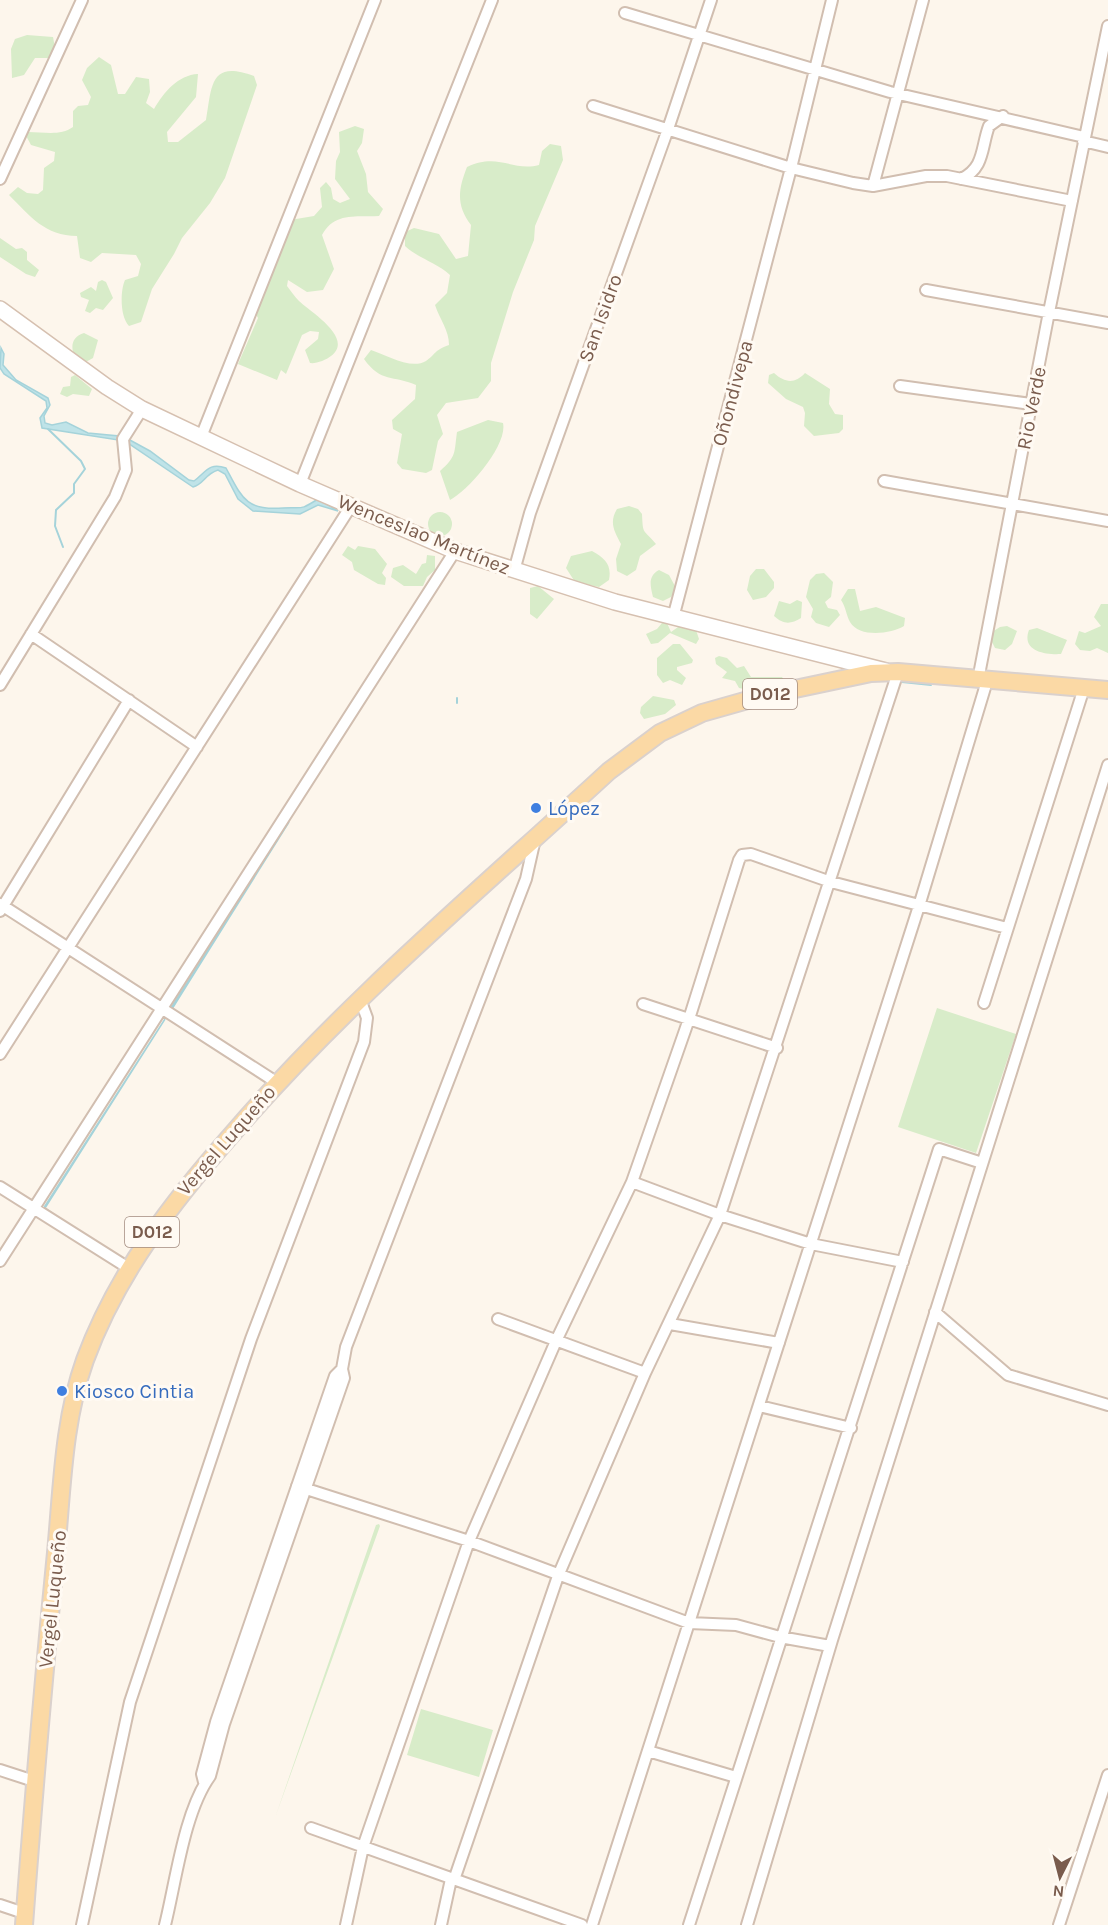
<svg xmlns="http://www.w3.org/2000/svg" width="1108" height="1925" font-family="Karla,sans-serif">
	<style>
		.green { fill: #d8ecc9 }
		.water { fill: #bfe3e8; stroke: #a5d3da; stroke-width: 1.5 }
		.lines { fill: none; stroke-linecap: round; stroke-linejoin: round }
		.stream { stroke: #a5d3da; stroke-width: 2 }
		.minor-casing { stroke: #d1beb0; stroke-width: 14 }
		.secondary-casing { stroke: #d6c0b0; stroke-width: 18 }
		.primary-casing { stroke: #dad1cd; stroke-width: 20 }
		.minor { stroke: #fff; stroke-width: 10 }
		.secondary { stroke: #fff; stroke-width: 15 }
		.primary { stroke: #fbd9a5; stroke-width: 16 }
		.shop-dot { fill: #3f7fe0; stroke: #fffaf3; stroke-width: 2 }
		.labels { text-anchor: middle; stroke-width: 6; stroke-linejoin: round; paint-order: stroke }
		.shield { fill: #fffaf3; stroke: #a28b7f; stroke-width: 1.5 }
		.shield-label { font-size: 18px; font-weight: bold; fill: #7a5c4d }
		.street-label { font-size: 20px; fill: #7a5c4d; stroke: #fffaf3 }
		.shop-label { font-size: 20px; fill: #366cbe; stroke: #fffaf3; text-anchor: start }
	</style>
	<rect width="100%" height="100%" fill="#fdf6ec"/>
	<!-- green -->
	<path class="green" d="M27 35 53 37 56 53 50 58H35L24 75 12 78 11 49 15 39Z
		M99 57 111 65 118 94H125L136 77 149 79 150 92 146 103 154 109C164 92 178 75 198 74L196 97 167 132 168 142H178L206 120C212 85 210 60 254 76L257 85 225 178 210 203 182 238 174 254 152 289 141 322 129 326C120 317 120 291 125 280L138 276 141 264 136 255 102 253 91 262 80 258 77 236C45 236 30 216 9 195L18 187 27 193 38 194 43 190 44 168 54 161 55 152 31 145 24 132C41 131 59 137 73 127V111L78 106 88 105 91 97 82 80 87 68Z
		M355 126 364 129 362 143 357 151 366 174 368 192 383 209 379 216C356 217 334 212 322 235L334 269 323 290 307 292 288 280 287 286C291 291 295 297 299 301 309 311 355 338 331 356 326 360 316 364 310 363L305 350 318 339 319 332 310 331 302 335 286 374 281 370 277 380 238 364 258 318 251 305 290 220 314 216 322 207 320 188 326 182 331 188 333 199 340 203 350 199 335 179 336 161 340 152 339 132Z
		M550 144 561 146 563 160 535 226 534 240 513 292 491 363V381L478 398 446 403 437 415 443 434 438 441 432 470 426 473 402 469 397 463 402 434 393 429 392 420 415 399 416 385C393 375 381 383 364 359L371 350C386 355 411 370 426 361 436 354 433 351 449 345 449 330 440 320 435 305L447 293 450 275C436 262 419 259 405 246V232L414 228 439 234 456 259 468 256 471 225C456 205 458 190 467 167 498 152 513 172 539 165L542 151Z
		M0 238 16 249 22 248 27 252V260L39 270 35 277 26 274 0 257Z
		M102 280 106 282 113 298 103 310 96 308 90 313 85 311 89 300 81 297 80 293 91 287 96 291 98 282Z
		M84 333 98 340 93 358 84 363C69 357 68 337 84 333Z
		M774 373C785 383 795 384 805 373L830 389 829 404 835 414 843 415V429L839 433 814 436 804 426 805 413 803 407 786 399 768 383 769 375Z
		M75 375 92 389 89 396 73 394 67 397 60 394 63 387 70 386 71 377Z
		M488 420 503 423C508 445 468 491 450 500L440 471C457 456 454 453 457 432Z
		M629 506 638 509 642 514C643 536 643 528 656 544L640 556 636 570 627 576 617 571 616 559 621 544C614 531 609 522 617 509Z
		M428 524a12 12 0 1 1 24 0a12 12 0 1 1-24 0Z
		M348 546 355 550 358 546 375 549 387 564 382 573 386 578 385 585 378 584 354 570 352 562 342 555Z
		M592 551C605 558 612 565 609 580L599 587 575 582 566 568 571 556Z
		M427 555 435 556V570L427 577 423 586H404L391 577 393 568 403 565 416 574 422 564 426 563Z
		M756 569H764L774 582V588L766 597 753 600 747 590 750 576Z
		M659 570 669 575 676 588 671 597 663 601 653 597C650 585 648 576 659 570Z
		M824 573 833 582 831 597 825 602 828 608 837 610 840 615 829 627 816 623 811 617 813 609 806 597 810 580 816 574Z
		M538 586 554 599 537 619 530 614V588Z
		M848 589H855L860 611 876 607 905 618 904 626C891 634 859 638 850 622 846 615 846 607 841 600Z
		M797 600 802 602 801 618C791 624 784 625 774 616L779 601 790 604Z
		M1101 604H1108V653L1097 648 1090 651 1080 650 1075 644 1079 631 1085 633 1101 626 1094 617Z
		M662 623H667L671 632 681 625 696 630 699 639 696 644 670 633 658 643 651 644 646 634 657 629Z
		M1007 626 1017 631 1012 644 1005 650 995 648 991 640 992 632 1000 627Z
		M1037 628 1067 640 1061 654C1045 655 1021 651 1029 630Z
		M673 644H680L693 660 692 663 677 667V670L686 678 682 685 670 680 663 683 657 675V658Z
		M719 656 727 658 737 668 744 666 751 677H782L784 680 753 684 744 689 739 688 735 681 722 678 727 672 716 664 715 658Z
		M653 696 674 700 676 705 665 714 644 719 640 713 641 707Z
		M937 1008 1016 1034 976 1153 898 1127Z
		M379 1524 380 1526 276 1815 376 1525Z
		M421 1709 493 1730 479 1777 407 1755Z"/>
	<!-- water -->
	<path class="water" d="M1 348 4 354 3 365 16 380 48 398 50 405 44 416 45 423 52 425 66 422 88 433 119 436 118 440 42 428 40 418 47 408 46 401 4 374 0 368Z
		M128 439 150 451 189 480 194 481C206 472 209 462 226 468 242 498 246 511 283 508 304 507 299 511 318 499L338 511 318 505 300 514 253 511 238 499 225 474 218 470C205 474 204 484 193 487L128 443Z
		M289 822 172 1009 171 1008Z
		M165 1019 45 1208 81 1233 43 1209Z"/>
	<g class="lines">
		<!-- stream -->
		<path class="stream" d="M48 429 81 461 85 469 74 484V493L56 510 55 526 63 547
			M902 682 931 685
			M457 703V698"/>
		<defs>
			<path id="minor" d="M625 13 890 92 1084 137
				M593 106 791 168 853 183 873 186 926 176H947L1072 201
				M1083 141 1108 147
				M0 179 82 0
				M961 179C985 168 981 147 989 126L1003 116
				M873 186 923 0
				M926 290 1108 323
				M900 386 1031 404
				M201 437 375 0
				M884 481 1108 521
				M300 484 492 0
				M514 571 530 513 668 129 711 0
				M673 618 791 168 832 0
				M31 634 197 747
				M978 680 1049 312 1108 26
				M0 685 115 497 126 470 123 439 142 409
				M0 904 276 1082
				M0 911 129 700
				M984 1003 1084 688
				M643 1004 777 1048
				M0 1054 351 506
				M632 1182 720 1215 811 1244 903 1262
				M0 1187 130 1269
				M0 1261 455 551
				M935 1312 1008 1375 1108 1405
				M498 1319 645 1373
				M670 1324 779 1343
				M759 1406 851 1428
				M297 1486 469 1541 689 1623 736 1625 780 1637 830 1646
				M648 1751 736 1777
				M0 1770 34 1781
				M204 1782 202 1774 216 1722 335 1376 342 1369
				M311 1828 582 1925
				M454 1880 558 1576 645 1373 720 1215 898 672
				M0 1905 24 1913
				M82 1925 130 1702 251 1339 364 1042 367 1018 360 999
				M165 1925C176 1881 184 1812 210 1776L224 1724 344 1378 342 1369 346 1347 526 879 535 839
				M346 1925 363 1847 469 1541 556 1341 632 1182 689 1019 739 860 742 855 751 854 831 882 1007 928
				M441 1925 451 1879
				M592 1925 919 906 987 681
				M689 1925 939 1149 982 1163
				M747 1925 832 1640 1108 765
				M1059 1925 1108 1775"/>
			<path id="secondary" d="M0 309 107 387 142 409 300 484 455 551 615 602 886 671"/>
			<path id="primary" d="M24 1925C33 1804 43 1684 55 1563 62 1496 62 1424 85 1360 117 1273 173 1201 234 1132 348 1000 481 889 609 771L660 733 702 713 762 696 871 673 898 672 1108 690"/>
		</defs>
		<!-- minor casing -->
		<use href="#minor" class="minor-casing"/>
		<!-- secondary casing -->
		<use href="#secondary" class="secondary-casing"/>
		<!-- primary casing -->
		<use href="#primary" class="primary-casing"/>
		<!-- minor -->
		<use href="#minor" class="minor"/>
		<!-- secondary -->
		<use href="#secondary" class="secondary"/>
		<!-- primary -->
		<use href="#primary" class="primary"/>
	</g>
	<!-- markers -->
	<g class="shop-dot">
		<circle cx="536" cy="808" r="6"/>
		<circle cx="62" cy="1391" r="6"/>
	</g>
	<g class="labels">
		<!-- shield labels -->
		<g class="shield">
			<rect x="743" y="679" width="54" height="30" rx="4.5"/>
			<rect x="125" y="1217" width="54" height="30" rx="4.5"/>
		</g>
		<g class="shield-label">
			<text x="770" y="700">D012</text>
			<text x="152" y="1238">D012</text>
		</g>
		<!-- street labels -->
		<g class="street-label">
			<text transform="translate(600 318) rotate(-70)" y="7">San Isidro</text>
			<text transform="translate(732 393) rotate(-75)" y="7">Oñondivepa</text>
			<text transform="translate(1031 408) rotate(-79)" y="7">Rio Verde</text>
			<text transform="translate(424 534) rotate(22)" y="7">Wenceslao Martínez</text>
			<text transform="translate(226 1140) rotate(-49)" y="7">Vergel Luqueño</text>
			<text transform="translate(52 1599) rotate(-84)" y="7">Vergel Luqueño</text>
		</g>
		<!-- shop labels -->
		<g class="shop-label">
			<text x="548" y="815">López</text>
			<text x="74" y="1398">Kiosco Cintia</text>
		</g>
	</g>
	<!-- north arrow -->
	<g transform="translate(1060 1877) rotate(186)" stroke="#fffaf3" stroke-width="4.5" paint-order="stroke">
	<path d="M0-4.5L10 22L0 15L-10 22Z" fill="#7a5c4d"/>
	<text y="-9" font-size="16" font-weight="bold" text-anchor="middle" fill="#7a5c4d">N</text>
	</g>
</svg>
